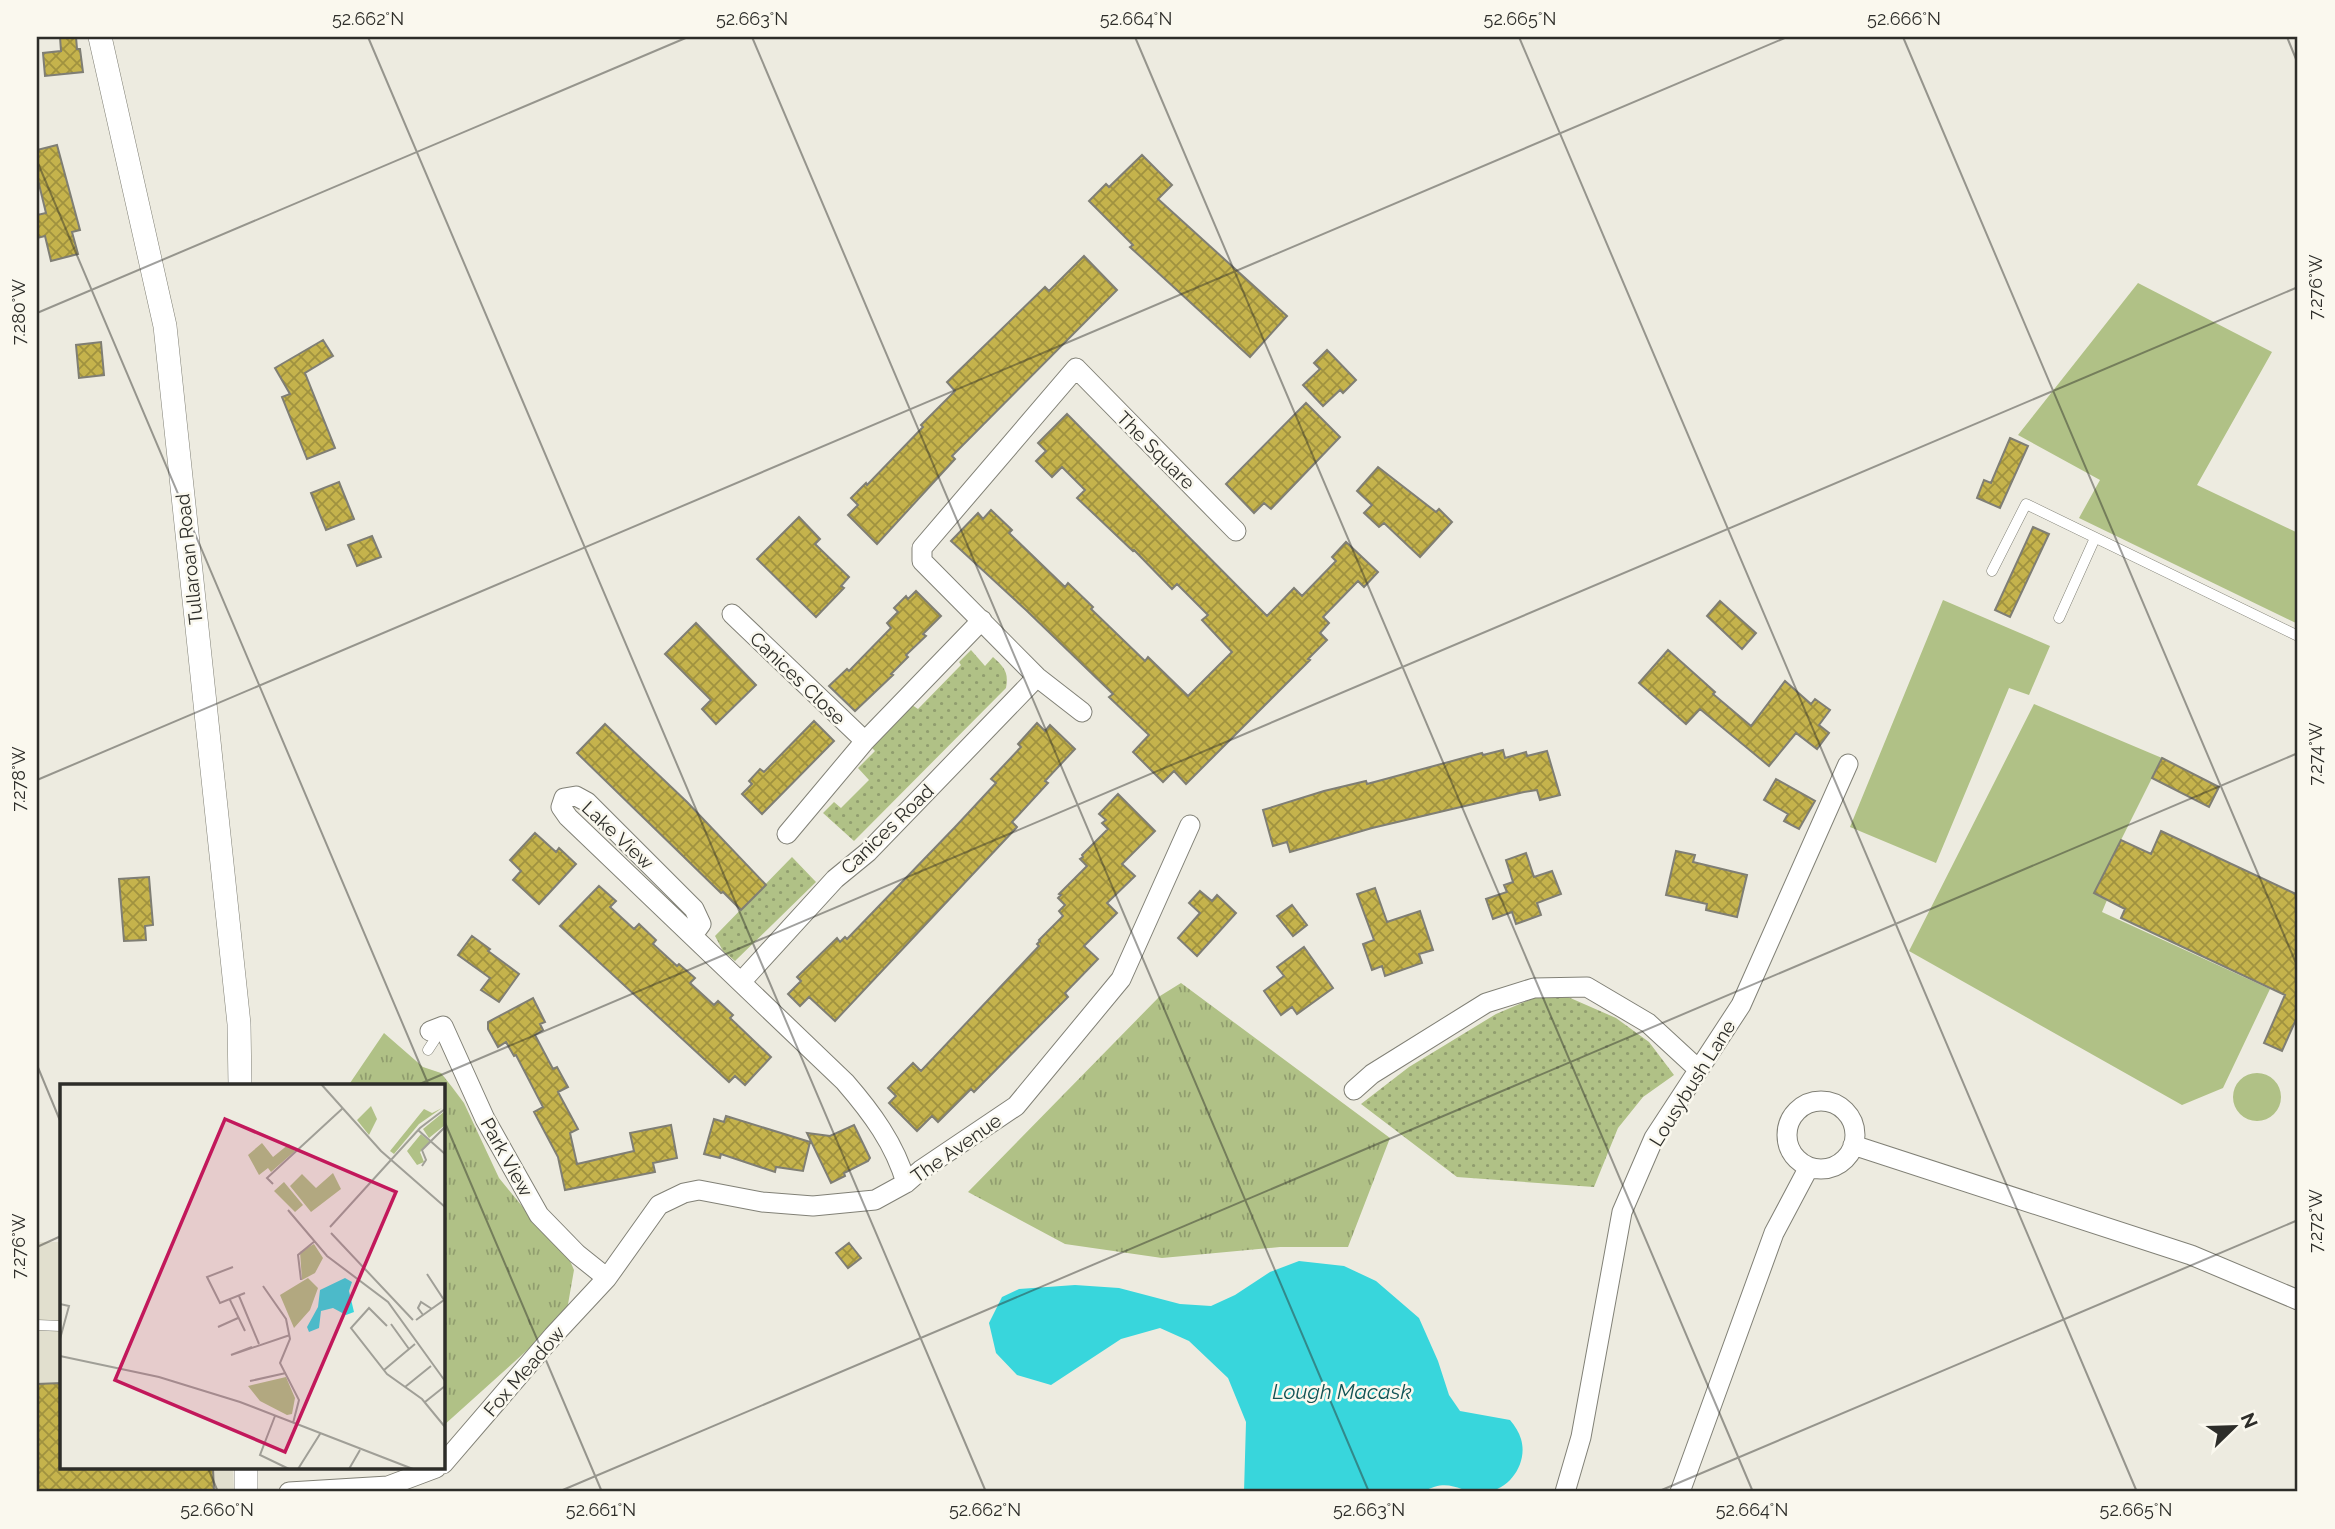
<svg xmlns="http://www.w3.org/2000/svg" width="2335" height="1529" font-family="Raleway,sans-serif">
	<style>
		.built { fill: #e1dfce }
		.grass { fill: url(#grass-dots) }
		.park { fill: url(#park-tufts) }
		.pitch { fill: #b0c186 }
		.water { fill: #38d6dc }
		.building { fill: url(#building-cross-hatch); stroke: #7f7e74; stroke-width: 2 }
		.lines { fill: none; stroke-linecap: round; stroke-linejoin: round }
		.service-casing { stroke: #818076; stroke-width: 11 }
		.minor-casing { stroke: #818076; stroke-width: 21 }
		.tertiary-casing { stroke: #818076; stroke-width: 24 }
		.service { stroke: #fff; stroke-width: 10 }
		.minor { stroke: #fff; stroke-width: 19 }
		.tertiary { stroke: #fff; stroke-width: 23 }
		.ticks { fill: none; stroke: #2d2d29; stroke-width: 2; stroke-opacity: 0.45 }
		.labels { text-anchor: middle; stroke-width: 5; stroke-linejoin: round; paint-order: stroke }
		.street-label { font-size: 19px; fill: #2d2d29; stroke: #faf8ee }
		.water-label { font-size: 21px; font-style: italic; fill: #125355; stroke: #faf8ee }
		.inset-road { fill: none; stroke: #a09f97; stroke-width: 2 }
		.view { fill: #c2185b; fill-opacity: 0.15; stroke: #c2185b; stroke-width: 3.5 }
		.inset-edge { fill: none; stroke: #2d2d29; stroke-width: 3.5 }
		.neatline { fill: none; stroke: #2d2d29; stroke-width: 2.5 }
		.ticks-label { font-size: 18px; text-anchor: middle; fill: #2d2d29 }
	</style>
	<defs>
		<pattern id="grass-dots" width="8" height="8" patternUnits="userSpaceOnUse" patternTransform="scale(1.75)"><rect width="8" height="8" fill="#b0c186"/><path d="M2 2h.1M6 6h.1" fill="none" stroke="#909d6e" stroke-width="1.8" stroke-linecap="round"/></pattern>
		<pattern id="park-tufts" width="24" height="20" patternUnits="userSpaceOnUse" patternTransform="scale(1.75)"><rect width="24" height="20" fill="#b0c186"/><path d="M3 7l-1-3M5 7V3M7 7l1-3M15 17l-1-3M17 17v-4M19 17l1-3" fill="none" stroke="#909d6e"/></pattern>
		<pattern id="building-cross-hatch" width="8" height="8" patternUnits="userSpaceOnUse" patternTransform="scale(1.75)"><rect width="8" height="8" fill="#c5b34c"/><path d="M0 0l8 8M0 8l8-8" fill="none" stroke="#a0923f"/></pattern>
	</defs>
	<rect width="100%" height="100%" fill="#edebe0"/>
	<!-- built -->
	<path class="built" d="M37 1242H61V1468H233L234 1492H37Z"/>
	<!-- grass -->
	<path class="grass" d="M971 650 985 666 993 657C1004 667 1009 672 1006 688L854 841 823 813 834 802 841 808 869 780 858 768 875 751 871 747 912 705 918 709 961 665 959 662Z
		M792 857 816 882 735 961 723 951 715 936Z
		M1568 997 1616 1018 1649 1042 1674 1075 1643 1097 1618 1128 1594 1187 1457 1177 1361 1104 1409 1067 1496 1014 1534 998Z"/>
	<!-- park -->
	<path class="park" d="M1181 983 1390 1138 1348 1247H1280L1162 1258 1065 1244 968 1192 1160 996Z
		M384 1033 423 1067 441 1073 452 1087 464 1103 499 1178 549 1239 567 1254 574 1270 567 1310 534 1344 443 1426V1086H348Z"/>
	<!-- pitch -->
	<path class="pitch" d="M2138 283 2272 352 2197 485 2298 533V624L2079 518 2100 480 2018 435Z
		M1943 600 2050 646 2029 695 2009 688 1936 863 1850 827Z
		M2034 704 2162 758 2095 892 2107 900 2102 912 2270 989 2223 1088 2182 1105 1909 951Z
		M2233 1097a24 24 0 1 1 48 0a24 24 0 1 1-48 0Z"/>
	<!-- water -->
	<path class="water" d="M1299 1261 1344 1266 1376 1281 1419 1318 1438 1361 1449 1395 1460 1411 1510 1420C1515 1426 1519 1432 1521 1439 1528 1462 1511 1489 1487 1492 1461 1496 1452 1475 1423 1492H1244L1246 1422 1228 1378 1189 1341 1160 1328 1121 1339 1051 1385 1017 1375 996 1353 989 1323 1002 1297 1019 1289 1075 1285 1119 1288 1180 1304 1211 1306 1235 1295 1270 1272Z"/>
	<!-- building -->
	<path class="building" d="M60 37H76L77 49H80L83 72 45 76 43 53 61 51Z
		M57 145 80 230 72 232 78 254 51 261 45 236 37 238V215L46 213 37 176V150Z
		M1142 155 1172 185 1158 199 1287 316 1250 357 1130 247 1133 245 1089 201 1106 184 1109 187Z
		M1084 256 1117 290 952 456 955 459 877 544 848 515 858 505 851 498 866 483 867 485 923 427 921 425 955 391 947 382 1045 287 1049 291Z
		M323 340 333 356 305 373 335 448 307 459 282 397 290 394 275 368Z
		M101 342 104 375 79 378 76 345Z
		M1327 350 1356 380 1343 393 1340 390 1323 406 1303 385 1320 369 1314 363Z
		M1306 403 1340 437 1271 509 1264 503 1254 513 1226 484Z
		M1067 414 1267 616 1294 588 1302 596 1336 561 1332 557 1346 542 1378 572 1364 587 1358 581 1323 617 1329 623 1320 633 1327 640 1308 659 1310 660 1186 784 1174 771 1163 782 1133 752 1149 735 1109 697 1113 694 1026 610 951 541 978 513 983 519 991 510 1012 530 1009 533 1065 587 1068 583 1093 607 1091 609 1145 661 1148 657 1188 696 1232 652 1202 620 1208 615 1177 584 1172 589 1134 550 1133 551 1077 498 1085 490 1062 467 1052 477 1036 461 1046 451 1038 443Z
		M2010 438 2028 446 2000 508 1977 498 1984 480 1991 483Z
		M1378 467 1436 512 1439 509 1452 522 1420 557 1384 523 1379 527 1364 513 1372 505 1357 491Z
		M339 482 354 519 326 530 311 493Z
		M799 517 820 539 815 544 849 577 841 586 844 588 816 617 757 559Z
		M2033 527 2049 534 2010 617 1995 610Z
		M372 536 381 557 357 566 348 545Z
		M916 591 941 616 923 634 926 636 906 655 908 657 891 674 893 675 855 711 829 686 847 669 849 671 891 628 887 623 898 612 894 608 906 596 908 599Z
		M1720 601 1756 633 1742 649 1707 616Z
		M696 623 756 685 716 724 702 709 711 700 665 654Z
		M1668 650 1715 692 1713 694 1751 726 1785 681 1811 704 1815 699 1830 710 1819 725 1829 733 1817 749 1796 733 1769 766 1700 709 1686 724 1639 683Z
		M814 721 834 741 762 814 742 794 752 784 749 781 760 769 764 772Z
		M1037 723 1045 731 1050 725 1075 749 1045 781 1048 783 1012 822 1017 827 835 1021 809 997 800 1006 788 994 801 981 797 977 837 938 840 942 845 937 847 939 957 825 996 783 991 779 1021 747 1018 744Z
		M605 724 687 802 766 885 741 910 723 892 721 893 577 753Z
		M1503 750 1505 758 1526 752 1527 756 1547 751 1560 795 1540 800 1537 790 1524 792 1372 828 1290 852 1287 842 1273 846 1263 810 1324 791 1366 781 1367 784 1482 753 1483 755Z
		M2162 758 2219 787 2209 807 2152 778Z
		M1776 779 1815 801 1799 829 1784 821 1788 814 1764 800Z
		M1118 794 1155 831 1122 864 1135 876 1107 903 1117 913 1084 946 1098 959 1065 993 1068 997 974 1092 971 1089 938 1122 932 1116 917 1131 889 1103 896 1096 888 1088 913 1063 921 1071 1039 946 1037 944 1040 941 1039 940 1063 916 1059 911 1065 905 1058 898 1061 895 1059 894 1087 866 1080 859 1083 857 1082 855 1108 829 1102 823 1106 820 1099 814Z
		M2161 831 2298 895V1015L2282 1051 2264 1043 2285 995 2121 918 2125 909 2094 893 2121 840 2151 854Z
		M535 833 556 852 559 848 576 864 539 904 513 880 521 871 510 860Z
		M1676 851 1695 855 1693 862 1747 875 1737 917 1706 910 1707 904 1666 895Z
		M1526 853 1534 877 1552 871 1561 894 1537 903 1541 915 1516 924 1512 912 1493 919 1486 899 1507 892 1504 885 1513 882 1506 860Z
		M149 877 153 925 145 926 146 940 124 941 119 879Z
		M599 886 616 901 610 907 634 929 639 924 656 940 653 944 677 966 679 964 695 978 690 983 714 1005 718 1001 733 1015 730 1018 771 1057 745 1085 735 1076 729 1082 560 926Z
		M1375 888 1387 922 1420 911 1433 950 1419 954 1422 963 1385 976 1382 966 1372 970 1363 944 1374 940 1357 894Z
		M1200 891 1212 901 1217 895 1236 913 1197 956 1178 938 1200 913 1189 903Z
		M1292 905 1307 925 1293 936 1277 916Z
		M472 936 490 949 488 951 519 974 499 1002 481 990 490 978 458 955Z
		M1304 947 1333 988 1297 1014 1292 1007 1281 1015 1264 991 1284 976 1277 967Z
		M533 998 545 1022 540 1024 543 1030 535 1035 553 1069 557 1067 568 1087 558 1092 578 1129 570 1133 577 1164 634 1151 630 1133 671 1125 677 1158 653 1163 655 1172 565 1190 558 1157 534 1112 543 1107 516 1055 514 1056 506 1042 498 1047 488 1029V1022Z
		M726 1116 810 1142 803 1171 776 1167 775 1172 721 1154 720 1158 704 1154 714 1119 724 1122Z
		M854 1125 870 1158 868 1161 844 1173 845 1176 831 1183 807 1133 830 1136Z
		M849 1243 861 1258 848 1268 836 1253Z
		M61 1383V1468H213L214 1492H37V1384Z"/>
	<g class="lines">
		<defs>
			<path id="service" d="M1992 571 2026 504 2298 636
				M2059 618 2095 538
				M428 1050 441 1030
				M37 1325 61 1326"/>
			<path id="minor" d="M732 614 865 741
				M1082 712 1037 677 922 561V548L1076 368 1236 531
				M787 834 865 741 982 620
				M693 935 701 924 694 909 587 802 576 796 564 798 561 807 568 817 845 1082C871 1112 895 1144 906 1183
				M741 982 835 879 868 852 1037 677
				M430 1031 443 1026 485 1119 539 1215 577 1254 607 1278
				M1354 1090 1372 1074 1486 1003 1534 988 1587 987 1648 1023 1699 1070
				M1787 1135a34 34 0 1 1 68 0a34 34 0 1 1-68 0Z
				M1853 1145 2191 1255 2298 1300
				M443 1464 553 1336 607 1278 659 1205 684 1193 699 1190 762 1202 813 1206 875 1200 906 1183 921 1170 1016 1106 1121 979 1190 825
				M289 1492 388 1486 436 1468
				M1565 1492 1581 1437 1622 1212 1654 1138 1741 1005 1848 764
				M1680 1492 1774 1233 1809 1167"/>
			<path id="tertiary" d="M100 37 165 326 239 1024 240 1086
				M246 1468V1492"/>
		</defs>
		<!-- service casing -->
		<use href="#service" class="service-casing"/>
		<!-- minor casing -->
		<use href="#minor" class="minor-casing"/>
		<!-- tertiary casing -->
		<use href="#tertiary" class="tertiary-casing"/>
		<!-- service -->
		<use href="#service" class="service"/>
		<!-- minor -->
		<use href="#minor" class="minor"/>
		<!-- tertiary -->
		<use href="#tertiary" class="tertiary"/>
	</g>
	<!-- ticks -->
	<path class="ticks" d="M368 37 986 1492M752 37 1369 1492M1135 37 1753 1492M1519 37 2137 1492M1903 37 2298 968M2287 37 2298 64M37 161 429 1086M37 313 688 37M37 780 1787 37M37 1065 61 1123M415 1086 2298 287M443 1118 602 1492M37 1247 61 1236M208 1468 218 1492M558 1492 2298 753M1657 1492 2298 1220"/>
	<g class="labels">
		<!-- street labels -->
		<g class="street-label">
			<text transform="translate(1156 450) rotate(45)" y="7">The Square</text>
			<text transform="translate(189 559) rotate(-96)" y="7">Tullaroan Road</text>
			<text transform="translate(798 678) rotate(44)" y="7">Canices Close</text>
			<text transform="translate(887 829) rotate(-44)" y="7">Canices Road</text>
			<text transform="translate(618 835) rotate(43)" y="7">Lake View</text>
			<text transform="translate(1692 1083) rotate(-58)" y="7">Lousybush Lane</text>
			<text transform="translate(956 1148) rotate(-35)" y="7">The Avenue</text>
			<text transform="translate(507 1157) rotate(61)" y="7">Park View</text>
			<text transform="translate(524 1371) rotate(-49)" y="7">Fox Meadow</text>
		</g>
		<!-- water labels -->
		<g class="water-label">
			<text x="1342" y="1399">Lough Macask</text>
		</g>
	</g>
	<!-- overview -->
	<g transform="translate(60 1084)">
		<rect width="385" height="385" fill="#edebe0"/>
		<path d="M311 22 317 35 309 51 297 36ZM382 24 359 40 334 70 330 67 364 25 372 29ZM385 27V41L369 54 363 45ZM361 50 370 58 360 68 364 78 357 81 347 67ZM254 160 263 174 255 189 242 196 240 168Z" fill="#b0c186"/>
		<path d="M248 194 258 204 250 226 234 244 220 211ZM226 293 235 314 232 330 227 331 200 317 188 302Z" fill="#b0c186"/>
		<path d="M202 59 213 73 229 60 235 67 211 88 208 84 199 91 188 71ZM273 89 281 105 251 128 230 102 242 90 256 104ZM224 98 243 121 235 128 214 107Z" fill="#b0c186"/>
		<path d="M285 194 292 198 289 207 294 228 286 231 273 224 261 227 259 244 249 248 247 243 258 223 260 206Z" fill="#38d6dc"/>
		<path class="inset-road" d="M261 0 321 67 385 123M358 46 385 70M362 82 366 76 362 66 385 43M213 100 207 94 283 24M228 126 267 172 328 218 385 297M270 143 360 44 385 25M271 149 353 236M173 183 147 193 160 219 185 209M241 196 238 171 255 157M203 202 226 235 230 255 220 279 239 316 233 339M179 212 199 260M170 216 185 247M0 220 9 222 0 255M363 231 358 224 361 218 372 225M356 236 384 216 367 190M331 240 349 265M327 242 309 224 291 244 327 290 362 315 385 343M158 243 178 234M192 263 171 271 230 251M0 272 99 293 180 318 353 385M324 286 355 260M190 297 226 289M345 303 371 282M365 318 385 302M215 332 200 371 229 385M238 385 260 350M289 385 300 366"/>
		<path class="view" d="M165 35 336 108 225 368 55 296Z"/>
		<rect width="385" height="385" class="inset-edge"/>
	</g>
	<!-- border -->
	<rect width="2335" height="1529" fill="none" stroke="#faf8ee" stroke-width="77"/>
	<!-- north arrow -->
	<g transform="translate(2234 1427) rotate(67)" stroke="#faf8ee" stroke-width="5" paint-order="stroke">
	<path d="M0-5L12 26L0 18L-12 26Z" fill="#2d2d29"/>
	<text y="-10" font-size="19" font-weight="bold" text-anchor="middle" fill="#2d2d29">N</text>
	</g>
	<rect x="38" y="38" width="2258" height="1452" class="neatline"/>
	<g class="ticks-label">
		<text x="368" y="25">52.662°N</text>
		<text x="752" y="25">52.663°N</text>
		<text x="1136" y="25">52.664°N</text>
		<text x="1520" y="25">52.665°N</text>
		<text x="1904" y="25">52.666°N</text>
		<text transform="translate(2316 287) rotate(-90)" y="6">7.276°W</text>
		<text transform="translate(19 312) rotate(-90)" y="6">7.280°W</text>
		<text transform="translate(2316 754) rotate(-90)" y="6">7.274°W</text>
		<text transform="translate(19 779) rotate(-90)" y="6">7.278°W</text>
		<text transform="translate(2316 1221) rotate(-90)" y="6">7.272°W</text>
		<text transform="translate(19 1246) rotate(-90)" y="6">7.276°W</text>
		<text x="217" y="1516">52.660°N</text>
		<text x="601" y="1516">52.661°N</text>
		<text x="985" y="1516">52.662°N</text>
		<text x="1369" y="1516">52.663°N</text>
		<text x="1752" y="1516">52.664°N</text>
		<text x="2136" y="1516">52.665°N</text>
	</g>
</svg>
